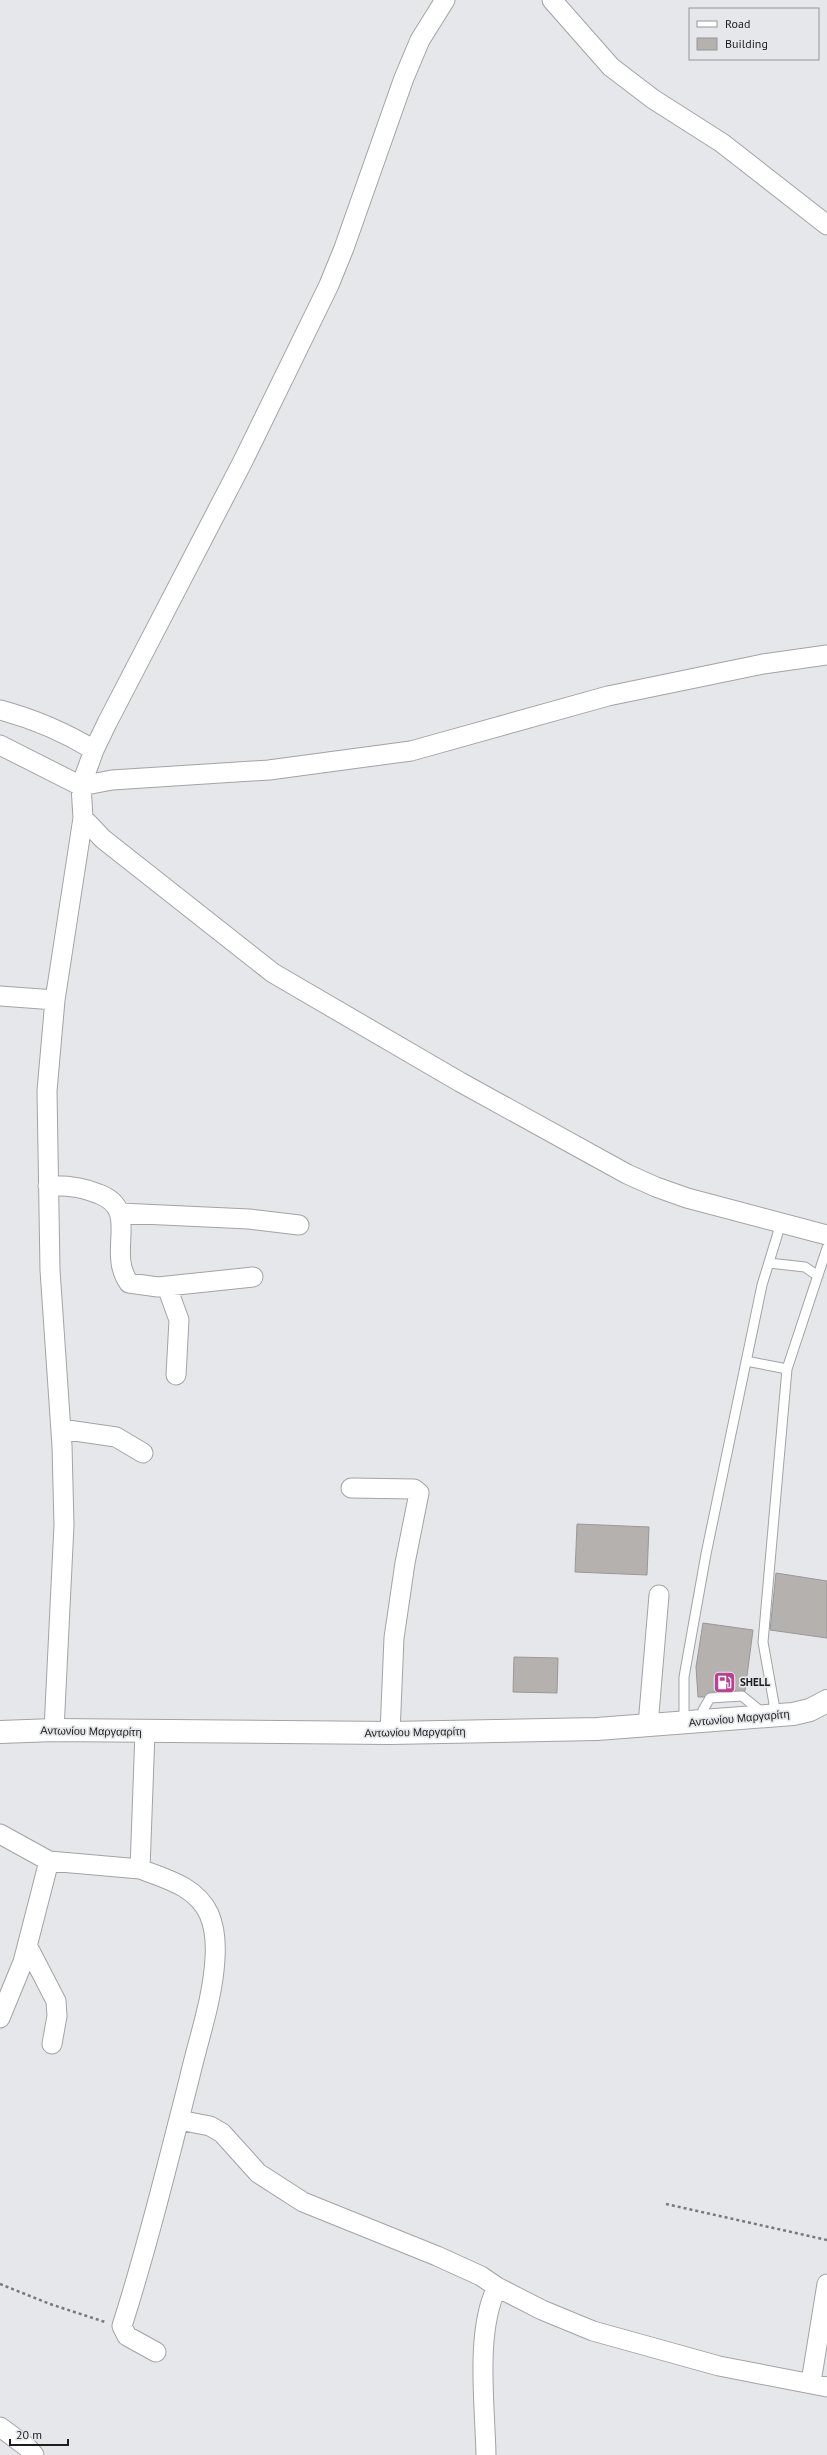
<svg xmlns="http://www.w3.org/2000/svg" width="827" height="2455" font-family="'PT Sans',sans-serif">
	<style>
		.building { fill: #b4b1af; stroke: #9b9796 }
		.lines { fill: none; stroke-linecap: round; stroke-linejoin: round }
		.lane-casing { stroke: #a1a3a5; stroke-width: 11 }
		.street-casing { stroke: #a1a3a5; stroke-width: 21 }
		.secondary-casing { stroke: #a1a3a5; stroke-width: 24 }
		.path { stroke: #79797c; stroke-width: 2.5; stroke-dasharray: 3 3; stroke-linecap: butt }
		.lane { stroke: #fff; stroke-width: 9 }
		.street { stroke: #fff; stroke-width: 19 }
		.secondary { stroke: #fff; stroke-width: 22 }
		.labels { text-anchor: middle; stroke-width: 3.5; stroke-linejoin: round; paint-order: stroke }
		.poi-label { font-size: 11px; font-weight: bold; fill: #1c1c1d; stroke: #e6e7eb; text-anchor: start }
		.street-label { font-size: 11px; fill: #1c1c1d; stroke: #e6e7eb }
	</style>
	<rect width="100%" height="100%" fill="#e6e7eb"/>
	<!-- building -->
	<path class="building" d="M577 1524 649 1527 647 1575 575 1572Z
		M776 1573 827 1581V1638L770 1630Z
		M703 1623 753 1630 745 1691 710 1692 704 1697H698L696 1667Z
		M514 1657 558 1658 557 1693 513 1692Z"/>
	<g class="lines">
		<defs>
			<path id="lane" d="M769 1263 805 1267 818 1276
				M746 1361 787 1369
				M703 1710 710 1698 742 1696 758 1709
				M776 1715 763 1642 787 1369 827 1248
				M684 1723V1677L706 1554 762 1285 781 1223"/>
			<path id="street" d="M552 0 611 67 653 99 722 143 827 225
				M0 710C34 719 64 732 94 750
				M0 745 81 786 112 780 269 770 411 751 608 696 763 664 827 655
				M83 818 103 839 273 973 460 1082 627 1174 656 1187 687 1198 827 1235
				M0 996 55 1000
				M48 1186C67 1185 82 1187 99 1194 141 1210 106 1251 129 1283L158 1287 253 1277
				M120 1213 249 1219 299 1225
				M167 1287 179 1320 176 1375
				M61 1429 116 1437 143 1453
				M351 1488 414 1489 419 1493 405 1563 394 1638 390 1733
				M648 1725 659 1595
				M54 1730 64 1525 62 1446 50 1270 47 1091 55 1000 83 818 81 786 94 750 107 723 243 461 329 285 344 248 404 78 420 40 445 0
				M145 1732 140 1869C166 1879 196 1886 209 1914 215 1928 216 1943 215 1958 213 1999 198 2040 189 2080 168 2162 148 2244 122 2326L127 2336 156 2352
				M0 1834 49 1861 140 1869
				M28 1947 56 2001 57 2016 52 2044
				M0 2018 23 1962 49 1861
				M179 2120 210 2126 222 2133 258 2173 303 2202 437 2256 481 2276 497 2287
				M811 2382 827 2284
				M0 2427 27 2447 34 2455
				M486 2455C485 2404 475 2332 497 2287L542 2310 593 2331 719 2366 827 2387"/>
			<path id="secondary" d="M0 1732 54 1730 390 1733 597 1729 793 1714 810 1710 827 1701"/>
		</defs>
		<!-- lane casing -->
		<use href="#lane" class="lane-casing"/>
		<!-- street casing -->
		<use href="#street" class="street-casing"/>
		<!-- secondary casing -->
		<use href="#secondary" class="secondary-casing"/>
		<!-- path -->
		<path class="path" d="M666 2204 827 2240
			M0 2284 50 2304 105 2322"/>
		<!-- lane -->
		<use href="#lane" class="lane"/>
		<!-- street -->
		<use href="#street" class="street"/>
		<!-- secondary -->
		<use href="#secondary" class="secondary"/>
	</g>
	<!-- icons -->
	<defs>
		<symbol id="fuel-square" viewBox="-11 -11 22 22"><rect x="-9" y="-9" width="18" height="18" rx="4" fill="#b94093" stroke="#e6e7eb"/><path d="M-5.5-6h7V0h2V4h1.3V-2.5L3-4.5l.8-.8L6-3V5H2.5V1h-1V6h-7ZM-4.2-4.7v3.2H.2V-4.7Z" fill="#fff"/></symbol>
	</defs>
	<g fill-rule="evenodd">
		<use href="#fuel-square" x="712" y="1670" width="25" height="25"/>
	</g>
	<g class="labels">
		<!-- poi labels -->
		<g class="poi-label">
			<text x="740" y="1686">SHELL</text>
		</g>
		<!-- street labels -->
		<g class="street-label">
			<text transform="translate(739 1718) rotate(-5)" y="4">Αντωνίου Μαργαρίτη</text>
			<text transform="translate(91 1731) rotate(1)" y="4">Αντωνίου Μαργαρίτη</text>
			<text transform="translate(415 1732) rotate(-1)" y="4">Αντωνίου Μαργαρίτη</text>
		</g>
	</g>
	<!-- legend -->
	<rect x="689" y="8" width="130" height="52" fill="#e6e7eb" stroke="#959699"/>
	<rect x="697" y="21" width="20" height="6" fill="#ffffff" stroke="#959699"/>
	<text x="725" y="28" font-size="12" fill="#1c1c1d">Road</text>
	<rect x="697" y="38" width="20" height="12" fill="#b4b1af" stroke="#959699"/>
	<text x="725" y="48" font-size="12" fill="#1c1c1d">Building</text>
	<!-- scale -->
	<path d="M10 2439v6h58v-6" fill="none" stroke="#1c1c1d" stroke-width="2"/>
	<text x="16" y="2439" font-size="12" fill="#1c1c1d" stroke="#e6e7eb" stroke-width="3" paint-order="stroke">20 m</text>
</svg>
